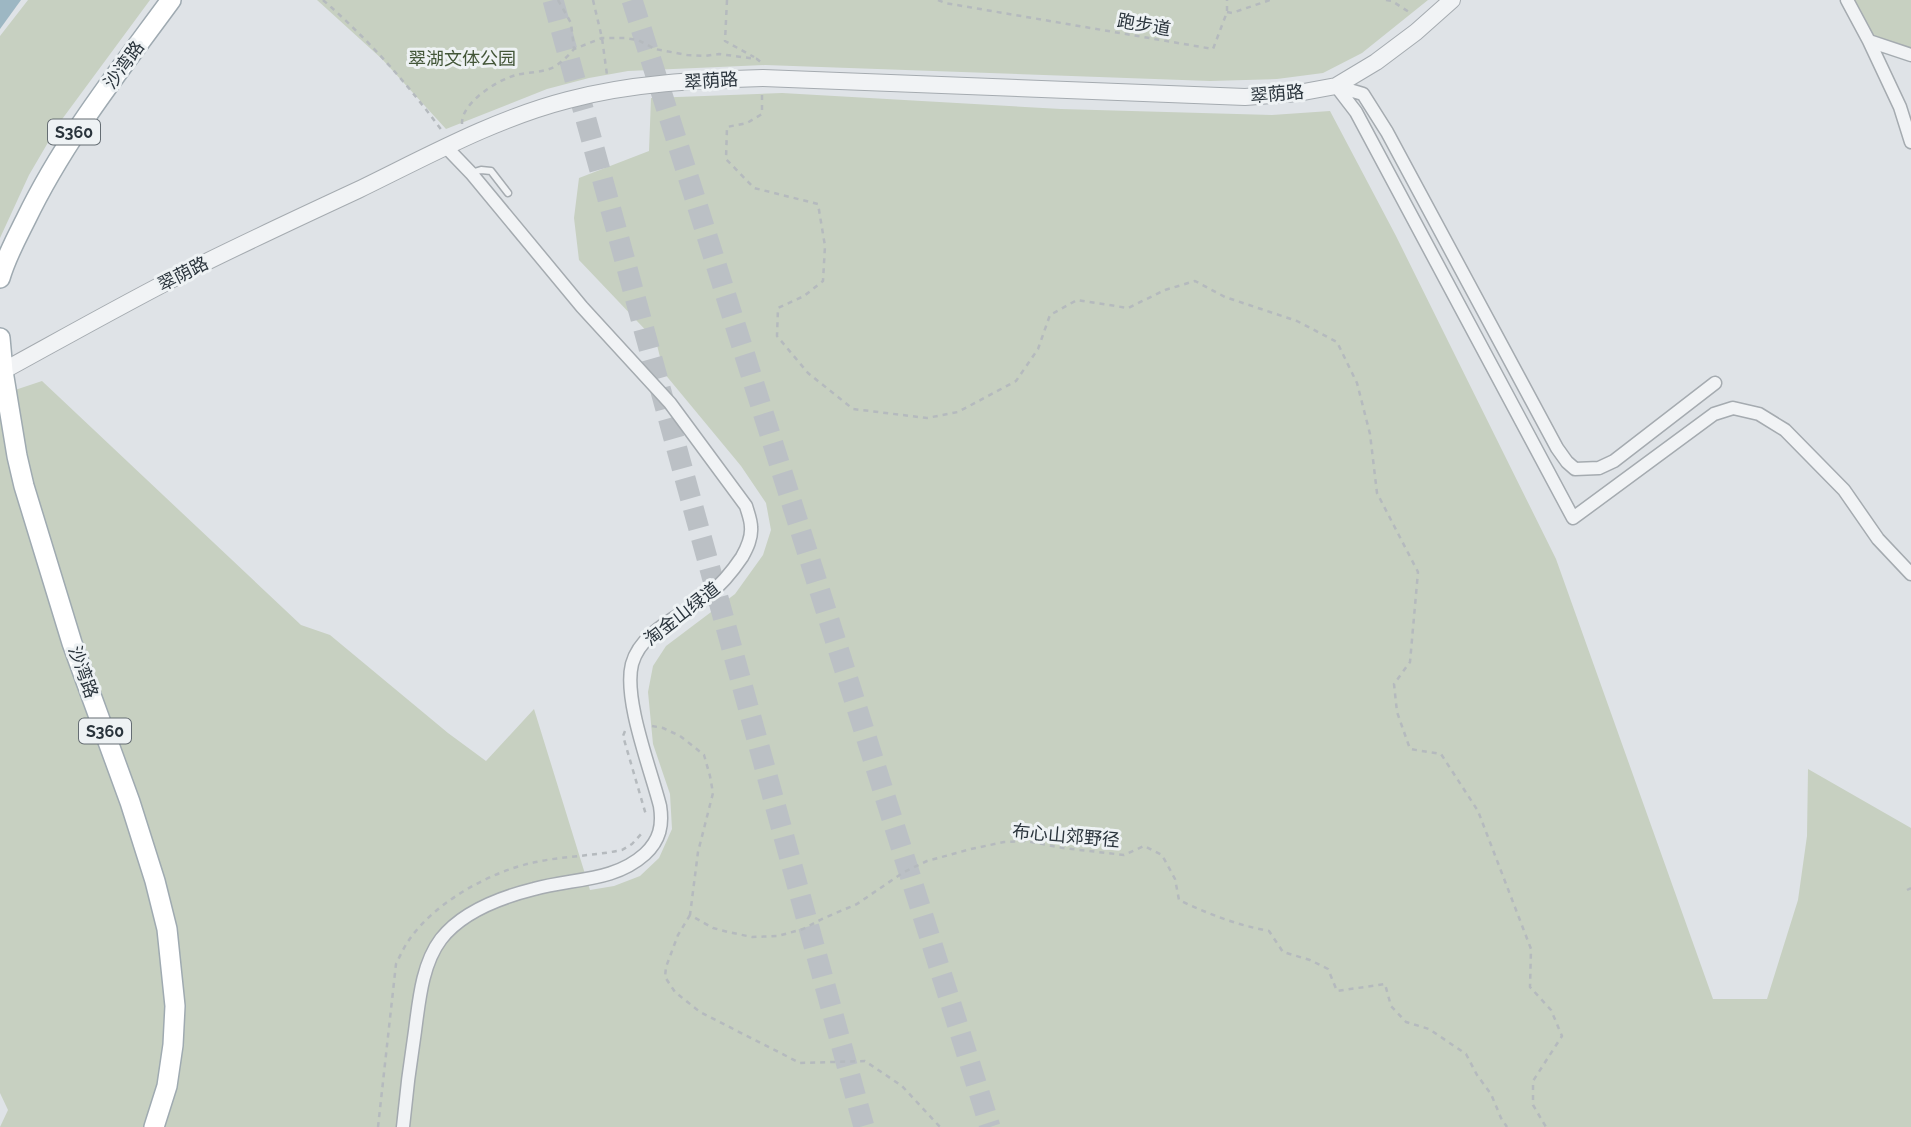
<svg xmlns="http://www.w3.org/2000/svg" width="1911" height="1127" font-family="Raleway,'Noto Sans SC',sans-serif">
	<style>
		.green { fill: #c7d0c1 }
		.water { fill: #9db7c3 }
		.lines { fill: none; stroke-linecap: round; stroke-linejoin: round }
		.trunk-tunnel { stroke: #bbc0c5; stroke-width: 21; stroke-dasharray: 21 10; stroke-linecap: butt }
		.service-casing { stroke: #a5abb0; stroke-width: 9 }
		.minor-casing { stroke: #a5abb0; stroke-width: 15 }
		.tertiary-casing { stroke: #a5abb0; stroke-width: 18 }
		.primary-casing { stroke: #9faab1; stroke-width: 22 }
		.path { stroke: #b5babe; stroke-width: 2.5; stroke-dasharray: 5 5; stroke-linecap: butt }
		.service { stroke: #f1f3f5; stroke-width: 6 }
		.minor { stroke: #f1f3f5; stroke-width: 12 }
		.tertiary { stroke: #f1f3f5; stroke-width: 16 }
		.primary { stroke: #fff; stroke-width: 19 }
		.labels { text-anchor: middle; stroke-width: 6; stroke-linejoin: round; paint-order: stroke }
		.shield { fill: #eef2f4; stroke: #656d73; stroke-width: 2 }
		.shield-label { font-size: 16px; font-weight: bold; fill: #2a343c }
		.street-label { font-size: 18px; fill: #2a343c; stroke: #eef2f4 }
		.park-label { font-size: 18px; fill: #435638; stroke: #eef2f4 }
	</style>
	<rect width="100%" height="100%" fill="#dfe3e7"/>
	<!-- green -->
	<path class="green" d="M28 0H150L60 122 29 175 0 238V36Z
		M317 0H1428L1362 53 1323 73 1277 79 1210 81 765 65 628 71 589 78 547 89 446 129 382 59Z
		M1847 0H1911V55L1869 41Z
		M782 93 1061 109 1272 115 1330 111 1396 236 1556 559 1713 999H1767L1798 900 1807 836 1808 769 1911 828V1127H0L8 1110 0 1093V395L42 381 301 625 330 635 448 733 486 761 534 709 590 890 614 886 640 876 659 858 672 829 670 794 653 744 648 692 653 666 666 646 735 594 763 555 771 530 766 503 741 466 664 373 656 341 579 260 574 218 579 178 649 151 651 98Z"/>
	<!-- water -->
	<path class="water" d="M0 0H21L0 29Z"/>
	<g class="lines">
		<!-- trunk-tunnel -->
		<path class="trunk-tunnel" d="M553 0 864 1127
			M632 0 990 1127"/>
		<defs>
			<path id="service" d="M471 173 481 170 491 171 508 193"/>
			<path id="minor" d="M1847 0 1869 41 1900 107 1911 142
				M1869 41 1911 55
				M1336 86 1356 112 1573 518 1714 414 1733 408 1759 414 1785 430 1844 490 1878 539 1911 574
				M1336 86 1363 94 1387 132 1557 448 1567 462 1575 469 1599 468 1614 461 1715 383
				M403 1127C406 1095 410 1063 415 1031 419 1001 422 964 441 939 462 912 502 897 534 889 573 878 614 882 645 854 660 840 663 825 660 806 651 770 623 699 632 664 641 631 681 616 706 597 720 586 732 572 742 557 747 548 752 538 751 527 751 520 748 513 746 506L670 403 582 307 471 173 446 147"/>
			<path id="tertiary" d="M3 371C65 337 127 302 190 270 246 242 302 216 358 190 426 157 494 119 568 100 631 83 698 80 763 78L1245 97 1298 93 1336 86 1376 62 1416 32 1452 0"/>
			<path id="primary" d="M0 278C6 257 16 239 26 219 64 140 119 71 171 0
				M0 338 3 371 17 456 24 486 72 643 130 802 155 881 167 929 175 1006 173 1045 167 1086 154 1127"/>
		</defs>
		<!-- service casing -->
		<use href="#service" class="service-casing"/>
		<!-- minor casing -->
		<use href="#minor" class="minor-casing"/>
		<!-- tertiary casing -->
		<use href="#tertiary" class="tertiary-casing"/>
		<!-- primary casing -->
		<use href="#primary" class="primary-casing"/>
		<!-- path -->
		<path class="path" d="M323 0C370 41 406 82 443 132
			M558 0 571 23 574 49 602 38H625L638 40 655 49 687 55 705 56 719 54 757 59 762 63
			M593 0 602 38 607 75
			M727 0 725 41 754 57
			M938 0 945 3 1213 49 1227 12V0
			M1386 0 1392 1 1412 14
			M1227 12 1232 13 1270 0
			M762 95V114L747 123 727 127 726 159 754 188 818 204 825 246 823 281 804 296 778 308 777 336 808 373 853 409 927 418 958 412 1016 381 1038 349 1050 315 1077 300 1128 308 1165 290 1195 281 1225 297 1297 321 1337 342 1357 383 1370 434 1377 493 1418 572 1410 662 1394 684 1397 712 1410 749 1441 754 1478 811 1531 949 1530 987 1551 1010 1562 1036 1533 1081V1105L1546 1127
			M462 124C461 103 497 80 516 75 528 72 542 73 554 67 562 62 568 56 574 49
			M652 726 663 728 680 736 693 746 704 755 710 776 713 793 698 852 690 915 713 928 728 932 752 937 778 936 803 929 822 919 857 904 904 872 927 861 971 849 1004 842 1026 841 1063 848 1124 855 1144 846 1162 855 1175 879 1179 900C1208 914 1237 925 1269 931L1283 952 1310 960 1328 969 1337 991 1385 984 1391 1006 1406 1022 1429 1029 1466 1054 1477 1075 1491 1094 1501 1118 1507 1127
			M625 731 623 736 646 815
			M1907 890 1911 888
			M690 915 678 935 666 967 665 977 675 992 700 1012 800 1063 865 1061 902 1086 940 1127
			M378 1127 396 964C400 956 404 947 409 940 435 902 491 871 536 862 564 856 593 856 622 850L632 844 643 832"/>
		<!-- service -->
		<use href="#service" class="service"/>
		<!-- minor -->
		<use href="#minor" class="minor"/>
		<!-- tertiary -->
		<use href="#tertiary" class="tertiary"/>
		<!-- primary -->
		<use href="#primary" class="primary"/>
	</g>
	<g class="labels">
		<!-- shield labels -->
		<g class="shield">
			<rect x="48" y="119.5" width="52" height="25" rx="5"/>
			<rect x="79" y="718.5" width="52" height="25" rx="5"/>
		</g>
		<g class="shield-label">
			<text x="74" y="138">S360</text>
			<text x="105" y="737">S360</text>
		</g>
		<!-- street labels -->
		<g class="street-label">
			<text transform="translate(1144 25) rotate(10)" y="6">跑步道</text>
			<text transform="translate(124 65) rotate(-54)" y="6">沙湾路</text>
			<text transform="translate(711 81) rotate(-4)" y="6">翠荫路</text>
			<text transform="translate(1277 94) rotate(-5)" y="6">翠荫路</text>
			<text transform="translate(183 274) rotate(-27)" y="6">翠荫路</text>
			<text transform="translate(682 614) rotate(-38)" y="6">淘金山绿道</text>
			<text transform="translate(83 672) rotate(70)" y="6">沙湾路</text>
			<text transform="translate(1066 836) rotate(5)" y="6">布心山郊野径</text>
		</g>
		<!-- park labels -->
		<g class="park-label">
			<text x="462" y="65">翠湖文体公园</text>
		</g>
	</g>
</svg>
